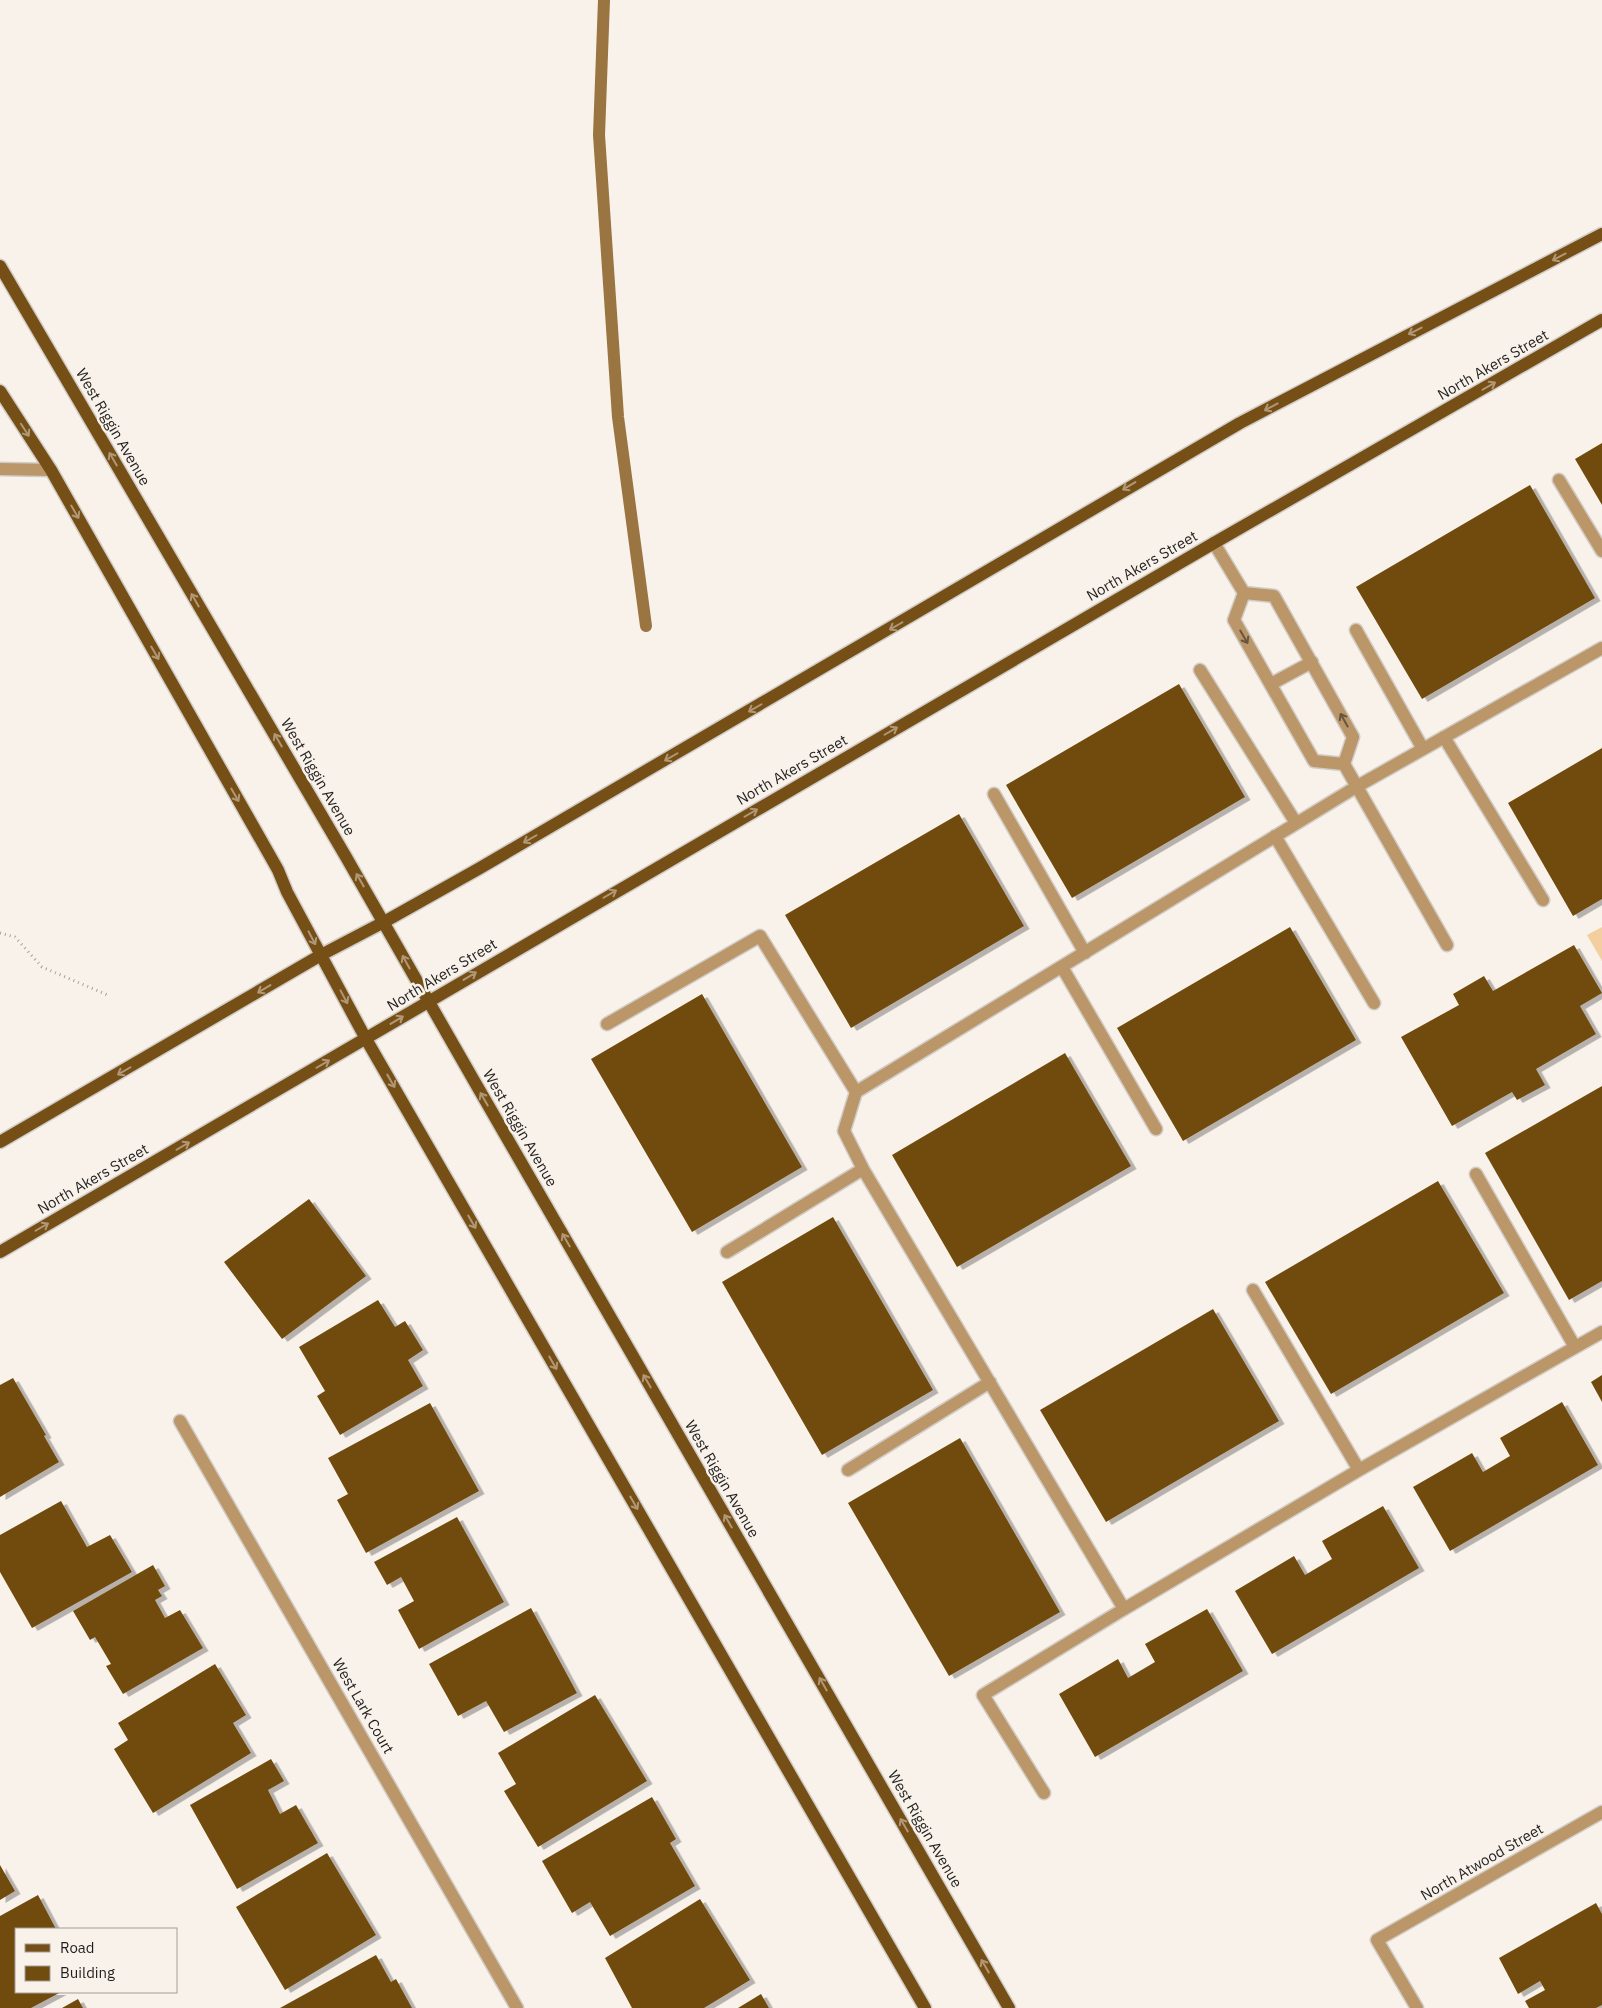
<svg xmlns="http://www.w3.org/2000/svg" width="1602" height="2008" font-family="'IBM Plex Sans',sans-serif">
	<style>
		.green { fill: #f3cfa0 }
		.lines { fill: none; stroke-linecap: round; stroke-linejoin: round }
		.stream { stroke: #9a7441; stroke-width: 12 }
		.building { fill: #714c0f; filter: url(#shadow) }
		.minor-casing { stroke: #d1ccc6; stroke-width: 15 }
		.major-casing { stroke: #d1ccc6; stroke-width: 15 }
		.path { stroke: #a6a29d; stroke-width: 3; stroke-dasharray: 1 4; stroke-linecap: butt }
		.minor { stroke: #bb9668; stroke-width: 12 }
		.major { stroke: #754f16; stroke-width: 12 }
		.oneway { stroke: #b09876 }
		.oneway2 { stroke: #66553f }
		.labels { text-anchor: middle; stroke-width: 5; stroke-linejoin: round; paint-order: stroke }
		.street-label { font-size: 15px; fill: #211f1d; stroke: #f8f2eb }
	</style>
	<defs>
		<filter id="shadow"><feDropShadow dx="5.5" dy="3" stdDeviation="0" flood-color="#0004"/></filter>
	</defs>
	<rect width="100%" height="100%" fill="#f8f2eb"/>
	<!-- green -->
	<path class="green" d="M1602 927V961L1587 935Z"/>
	<g class="lines">
		<!-- stream -->
		<path class="stream" d="M604 0 599 135 618 417 646 626"/>
	</g>
	<!-- building -->
	<path class="building" d="M1602 443V505L1575 459Z
		M1530 485 1595 598 1422 699 1356 587Z
		M1179 684 1245 797 1072 898 1006 785Z
		M1602 748V899L1573 916 1508 803Z
		M959 814 1024 926 851 1028 785 915Z
		M1290 927 1356 1040 1183 1141 1117 1028Z
		M1574 945 1602 993 1580 1006 1596 1034 1536 1069 1545 1085 1517 1100 1512 1092 1452 1126 1401 1037 1459 1005 1453 994 1484 976 1493 991Z
		M702 994 802 1167 692 1232 591 1059Z
		M1065 1053 1131 1166 957 1267 892 1155Z
		M1602 1086V1281L1569 1300 1485 1153Z
		M1438 1181 1504 1293 1331 1394 1265 1282Z
		M309 1199 366 1276 282 1339 224 1262Z
		M833 1217 933 1390 822 1455 722 1282Z
		M378 1300 395 1327 405 1321 423 1350 408 1360 423 1386 340 1435 317 1396 325 1391 299 1347Z
		M1213 1309 1279 1421 1106 1522 1040 1410Z
		M1602 1375V1402L1591 1382Z
		M13 1378 46 1435 44 1436 59 1462 0 1497V1385Z
		M1562 1402 1598 1465 1450 1551 1413 1487 1472 1453 1483 1472 1510 1456 1500 1438Z
		M430 1403 479 1491 366 1553 337 1500 348 1494 328 1458Z
		M960 1438 1060 1612 949 1676 848 1503Z
		M61 1501 87 1547 110 1535 132 1572 32 1628 0 1572V1535Z
		M1383 1506 1419 1568 1272 1654 1235 1591 1294 1556 1305 1575 1332 1559 1322 1541Z
		M457 1517 504 1602 419 1649 398 1610 414 1601 401 1577 387 1585 374 1562Z
		M153 1565 165 1586 158 1590 162 1596 155 1600 165 1618 180 1610 203 1648 123 1694 106 1666 111 1664 95 1637 90 1640 73 1611Z
		M531 1608 577 1693 504 1732 486 1701 458 1716 429 1664Z
		M1207 1609 1243 1671 1095 1757 1059 1694 1118 1659 1128 1678 1155 1662 1145 1644Z
		M215 1664 246 1715 233 1723 251 1753 153 1813 114 1749 128 1740 118 1723Z
		M595 1695 647 1781 538 1847 504 1791 516 1784 498 1753Z
		M271 1759 284 1781 268 1790 280 1814 296 1805 318 1843 237 1889 190 1805Z
		M652 1797 676 1839 670 1843 695 1886 610 1936 590 1902 572 1913 542 1861Z
		M327 1853 376 1935 285 1990 236 1907Z
		M0 1865 15 1891 0 1900Z
		M38 1895 56 1929H16V1992H61L31 2008H0V1916Z
		M700 1899 750 1980 704 2008H632L605 1958Z
		M1596 1903 1602 1914V2005L1596 2008H1529L1525 2001 1545 1990 1540 1981 1518 1994 1499 1958Z
		M376 1955 391 1982 396 1979 412 2008H280Z
		M761 1994 769 2008H738Z
		M78 1999 83 2008H62Z"/>
	<g class="lines">
		<defs>
			<path id="minor" d="M0 469 51 470
				M1559 480 1602 551
				M1214 543 1244 593
				M1244 593 1274 596 1353 737 1344 764 1447 945
				M1244 593 1234 620 1314 761 1344 764
				M1356 630 1423 749
				M1602 648 1356 787 856 1092 844 1131 863 1169 1124 1609 1359 1470 1602 1332
				M1200 670 1296 823
				M1271 684 1312 662
				M1444 737 1543 900
				M994 794 1085 953
				M1275 836 1374 1003
				M1062 967 1156 1129
				M607 1024 760 936 856 1092
				M1476 1174 1575 1347
				M727 1252 863 1169
				M1253 1290 1359 1470
				M180 1421 517 2008
				M848 1470 990 1382
				M1044 1793 983 1695 1124 1609
				M1417 2008 1377 1940 1602 1812"/>
			<path id="major" d="M0 266 346 857 473 1079 1009 2008
				M0 391 51 470 278 870 287 892 366 1039 925 2008
				M0 1142 321 955 384 922 480 868 1240 423 1602 234
				M0 1252 1214 543 1602 320"/>
		</defs>
		<!-- minor casing -->
		<use href="#minor" class="minor-casing"/>
		<!-- major casing -->
		<use href="#major" class="major-casing"/>
		<!-- path -->
		<path class="path" d="M0 933 15 937 42 967 110 996"/>
		<!-- minor -->
		<use href="#minor" class="minor"/>
		<!-- major -->
		<use href="#major" class="major"/>
	</g>
	<!-- one-way arrows -->
	<defs><path id="oneway-shaft" d="M-6 0H5M1.5-3L5.5 0L1.5 3" fill="none" stroke-width="1.6" stroke-linecap="round" stroke-linejoin="round" transform="scale(1.25)"/></defs>
	<g class="oneway">
		<use href="#oneway-shaft" transform="translate(1559 257) rotate(152)"/>
		<use href="#oneway-shaft" transform="translate(1415 331) rotate(153)"/>
		<use href="#oneway-shaft" transform="translate(1489 386) rotate(-30)"/>
		<use href="#oneway-shaft" transform="translate(1271 407) rotate(152)"/>
		<use href="#oneway-shaft" transform="translate(25 430) rotate(57)"/>
		<use href="#oneway-shaft" transform="translate(113 459) rotate(-120)"/>
		<use href="#oneway-shaft" transform="translate(1129 486) rotate(149)"/>
		<use href="#oneway-shaft" transform="translate(75 512) rotate(60)"/>
		<use href="#oneway-shaft" transform="translate(195 600) rotate(-120)"/>
		<use href="#oneway-shaft" transform="translate(896 626) rotate(150)"/>
		<use href="#oneway-shaft" transform="translate(155 653) rotate(60)"/>
		<use href="#oneway-shaft" transform="translate(755 708) rotate(150)"/>
		<use href="#oneway-shaft" transform="translate(891 731) rotate(-30)"/>
		<use href="#oneway-shaft" transform="translate(278 740) rotate(-120)"/>
		<use href="#oneway-shaft" transform="translate(671 757) rotate(150)"/>
		<use href="#oneway-shaft" transform="translate(235 795) rotate(60)"/>
		<use href="#oneway-shaft" transform="translate(751 813) rotate(-30)"/>
		<use href="#oneway-shaft" transform="translate(530 839) rotate(150)"/>
		<use href="#oneway-shaft" transform="translate(360 880) rotate(-120)"/>
		<use href="#oneway-shaft" transform="translate(610 894) rotate(-30)"/>
		<use href="#oneway-shaft" transform="translate(312 938) rotate(62)"/>
		<use href="#oneway-shaft" transform="translate(406 962) rotate(-119)"/>
		<use href="#oneway-shaft" transform="translate(470 976) rotate(-31)"/>
		<use href="#oneway-shaft" transform="translate(264 989) rotate(149)"/>
		<use href="#oneway-shaft" transform="translate(344 997) rotate(62)"/>
		<use href="#oneway-shaft" transform="translate(397 1020) rotate(-31)"/>
		<use href="#oneway-shaft" transform="translate(323 1064) rotate(-30)"/>
		<use href="#oneway-shaft" transform="translate(124 1071) rotate(150)"/>
		<use href="#oneway-shaft" transform="translate(391 1081) rotate(60)"/>
		<use href="#oneway-shaft" transform="translate(484 1099) rotate(-120)"/>
		<use href="#oneway-shaft" transform="translate(183 1146) rotate(-30)"/>
		<use href="#oneway-shaft" transform="translate(472 1222) rotate(60)"/>
		<use href="#oneway-shaft" transform="translate(42 1227) rotate(-30)"/>
		<use href="#oneway-shaft" transform="translate(566 1240) rotate(-120)"/>
		<use href="#oneway-shaft" transform="translate(553 1363) rotate(60)"/>
		<use href="#oneway-shaft" transform="translate(647 1381) rotate(-120)"/>
		<use href="#oneway-shaft" transform="translate(634 1503) rotate(60)"/>
		<use href="#oneway-shaft" transform="translate(728 1521) rotate(-120)"/>
		<use href="#oneway-shaft" transform="translate(823 1684) rotate(-120)"/>
		<use href="#oneway-shaft" transform="translate(904 1825) rotate(-120)"/>
		<use href="#oneway-shaft" transform="translate(985 1966) rotate(-120)"/>
	</g>
	<g class="oneway2">
		<use href="#oneway-shaft" transform="translate(1244 637) rotate(60)"/>
		<use href="#oneway-shaft" transform="translate(1344 720) rotate(-119)"/>
	</g>
	<g class="labels">
		<!-- street labels -->
		<g class="street-label">
			<text transform="translate(1493 365) rotate(-30)" y="5">North Akers Street</text>
			<text transform="translate(113 427) rotate(60)" y="5">West Riggin Avenue</text>
			<text transform="translate(1142 566) rotate(-30)" y="5">North Akers Street</text>
			<text transform="translate(792 770) rotate(-30)" y="5">North Akers Street</text>
			<text transform="translate(318 777) rotate(60)" y="5">West Riggin Avenue</text>
			<text transform="translate(442 975) rotate(-31)" y="5">North Akers Street</text>
			<text transform="translate(520 1128) rotate(60)" y="5">West Riggin Avenue</text>
			<text transform="translate(93 1179) rotate(-30)" y="5">North Akers Street</text>
			<text transform="translate(722 1479) rotate(60)" y="5">West Riggin Avenue</text>
			<text transform="translate(363 1706) rotate(60)" y="5">West Lark Court</text>
			<text transform="translate(925 1829) rotate(60)" y="5">West Riggin Avenue</text>
			<text transform="translate(1482 1862) rotate(-30)" y="5">North Atwood Street</text>
		</g>
	</g>
	<!-- legend -->
	<rect x="15" y="1928" width="162" height="65" fill="#f8f2eb" stroke="#a29e99"/>
	<rect x="25" y="1944" width="25" height="8" fill="#754f16" stroke="#a29e99"/>
	<text x="60" y="1953" font-size="15" fill="#211f1d">Road</text>
	<rect x="25" y="1966" width="25" height="15" fill="#714c0f" stroke="#a29e99"/>
	<text x="60" y="1978" font-size="15" fill="#211f1d">Building</text>
</svg>
